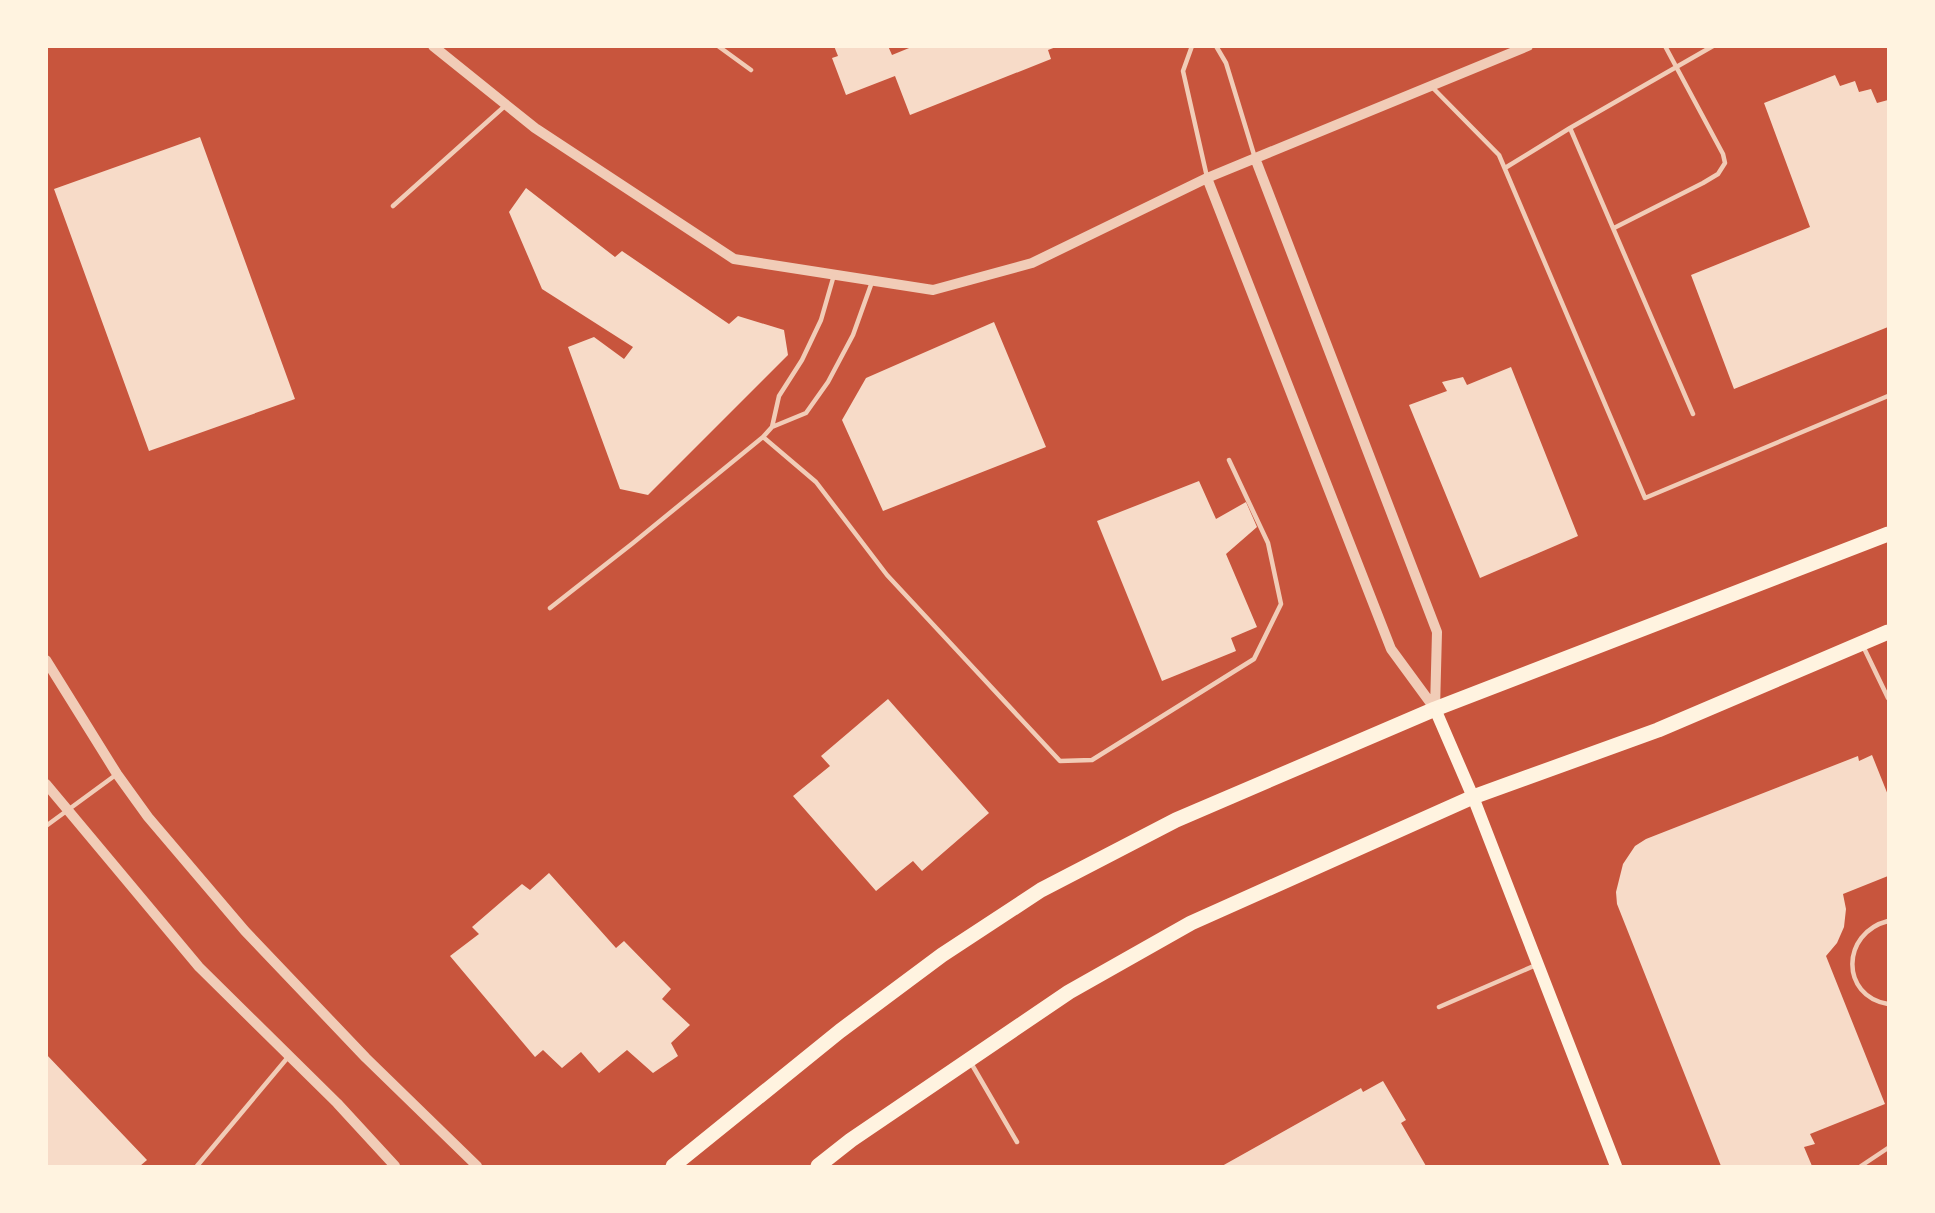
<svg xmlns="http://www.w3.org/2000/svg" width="1935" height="1213" font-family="'Golos Text',sans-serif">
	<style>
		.building { fill: #f7dbc8 }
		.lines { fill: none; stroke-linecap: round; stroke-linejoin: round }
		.service { stroke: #f1ccb7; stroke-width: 4.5 }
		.tertiary { stroke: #f1ccb7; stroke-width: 10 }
		.secondary { stroke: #fff3e0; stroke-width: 12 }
		.primary { stroke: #fff3e0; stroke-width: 15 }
	</style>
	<rect width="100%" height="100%" fill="#c8553d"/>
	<!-- building -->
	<path class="building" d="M834 46H888L892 55 914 46 1056 47 1048 50 1051 59 910 115 895 76 846 95 832 58 838 56Z
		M1835 75 1840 86 1855 81 1859 92 1871 89 1877 103 1888 100V327L1734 389 1691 275 1810 227 1764 103Z
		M200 137 295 399 149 451 54 189Z
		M526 188 615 257 622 251 729 324 738 316 784 330 788 355 648 495 620 489 568 347 594 337 624 359 633 347 542 289 509 212Z
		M994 322 1046 447 883 511 842 420 866 378Z
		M1511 367 1578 536 1480 578 1409 405 1447 391 1442 382 1463 377 1467 385Z
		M1199 481 1216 519 1246 502 1257 527 1226 554 1257 627 1231 638 1236 651 1162 681 1097 521Z
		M888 699 989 813 922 871 913 861 876 891 793 796 830 766 821 756Z
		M1872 755 1888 795V876L1843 894 1846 909 1844 927 1837 943 1826 956 1885 1104 1810 1134 1815 1144 1804 1147 1812 1166H1721L1617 904 1616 892 1623 864 1635 846 1646 839 1858 756 1859 761Z
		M549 873 616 948 624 941 671 989 662 999 690 1025 671 1043 678 1056 653 1073 627 1050 599 1073 581 1052 562 1068 543 1050 535 1057 450 956 479 934 472 927 522 884 530 890Z
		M46 1054 147 1160 140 1166H46Z
		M1383 1081 1406 1120 1401 1123 1426 1166H1222L1361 1088 1363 1092Z"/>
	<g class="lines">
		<!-- service -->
		<path class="service" d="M718 46 751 70
			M1192 46 1183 71 1207 177
			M1216 46 1226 63 1255 158
			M1431 86 1499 155 1645 498 1888 396
			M1505 168 1570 128
			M393 206 506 105
			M1614 228 1703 183 1718 174 1725 163 1723 154 1665 46
			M1693 414 1570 128 1713 46
			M772 427 779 396 802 360 821 320 834 275
			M763 437 816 482 887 575 1060 761 1092 760 1254 659 1281 604 1268 543 1229 460
			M550 608 633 543 763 437 772 427 806 413 828 382 853 335 872 282
			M1863 646 1888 698
			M46 826 117 774
			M1888 921C1841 933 1840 996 1888 1004
			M1439 1007 1536 965
			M971 1063 1017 1142
			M197 1166 289 1056
			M1861 1166 1888 1148"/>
		<!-- tertiary -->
		<path class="tertiary" d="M433 46 535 128 734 259 933 290 1032 263 1207 178 1528 46
			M1255 158 1437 632 1435 709
			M1207 178 1391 649 1435 709
			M46 660 117 774 148 817 245 931 366 1058 477 1166
			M46 784 199 967 337 1103 395 1166"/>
		<!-- secondary -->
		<path class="secondary" d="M1435 709 1473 797 1616 1166"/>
		<!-- primary -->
		<path class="primary" d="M673 1166 840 1031 942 955 1041 890 1176 820 1435 709 1888 534
			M818 1166 851 1140 1069 992 1191 923 1473 797 1658 730 1888 632"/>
	</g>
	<!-- border -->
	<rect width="1935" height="1213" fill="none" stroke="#fff3e0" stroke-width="96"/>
</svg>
